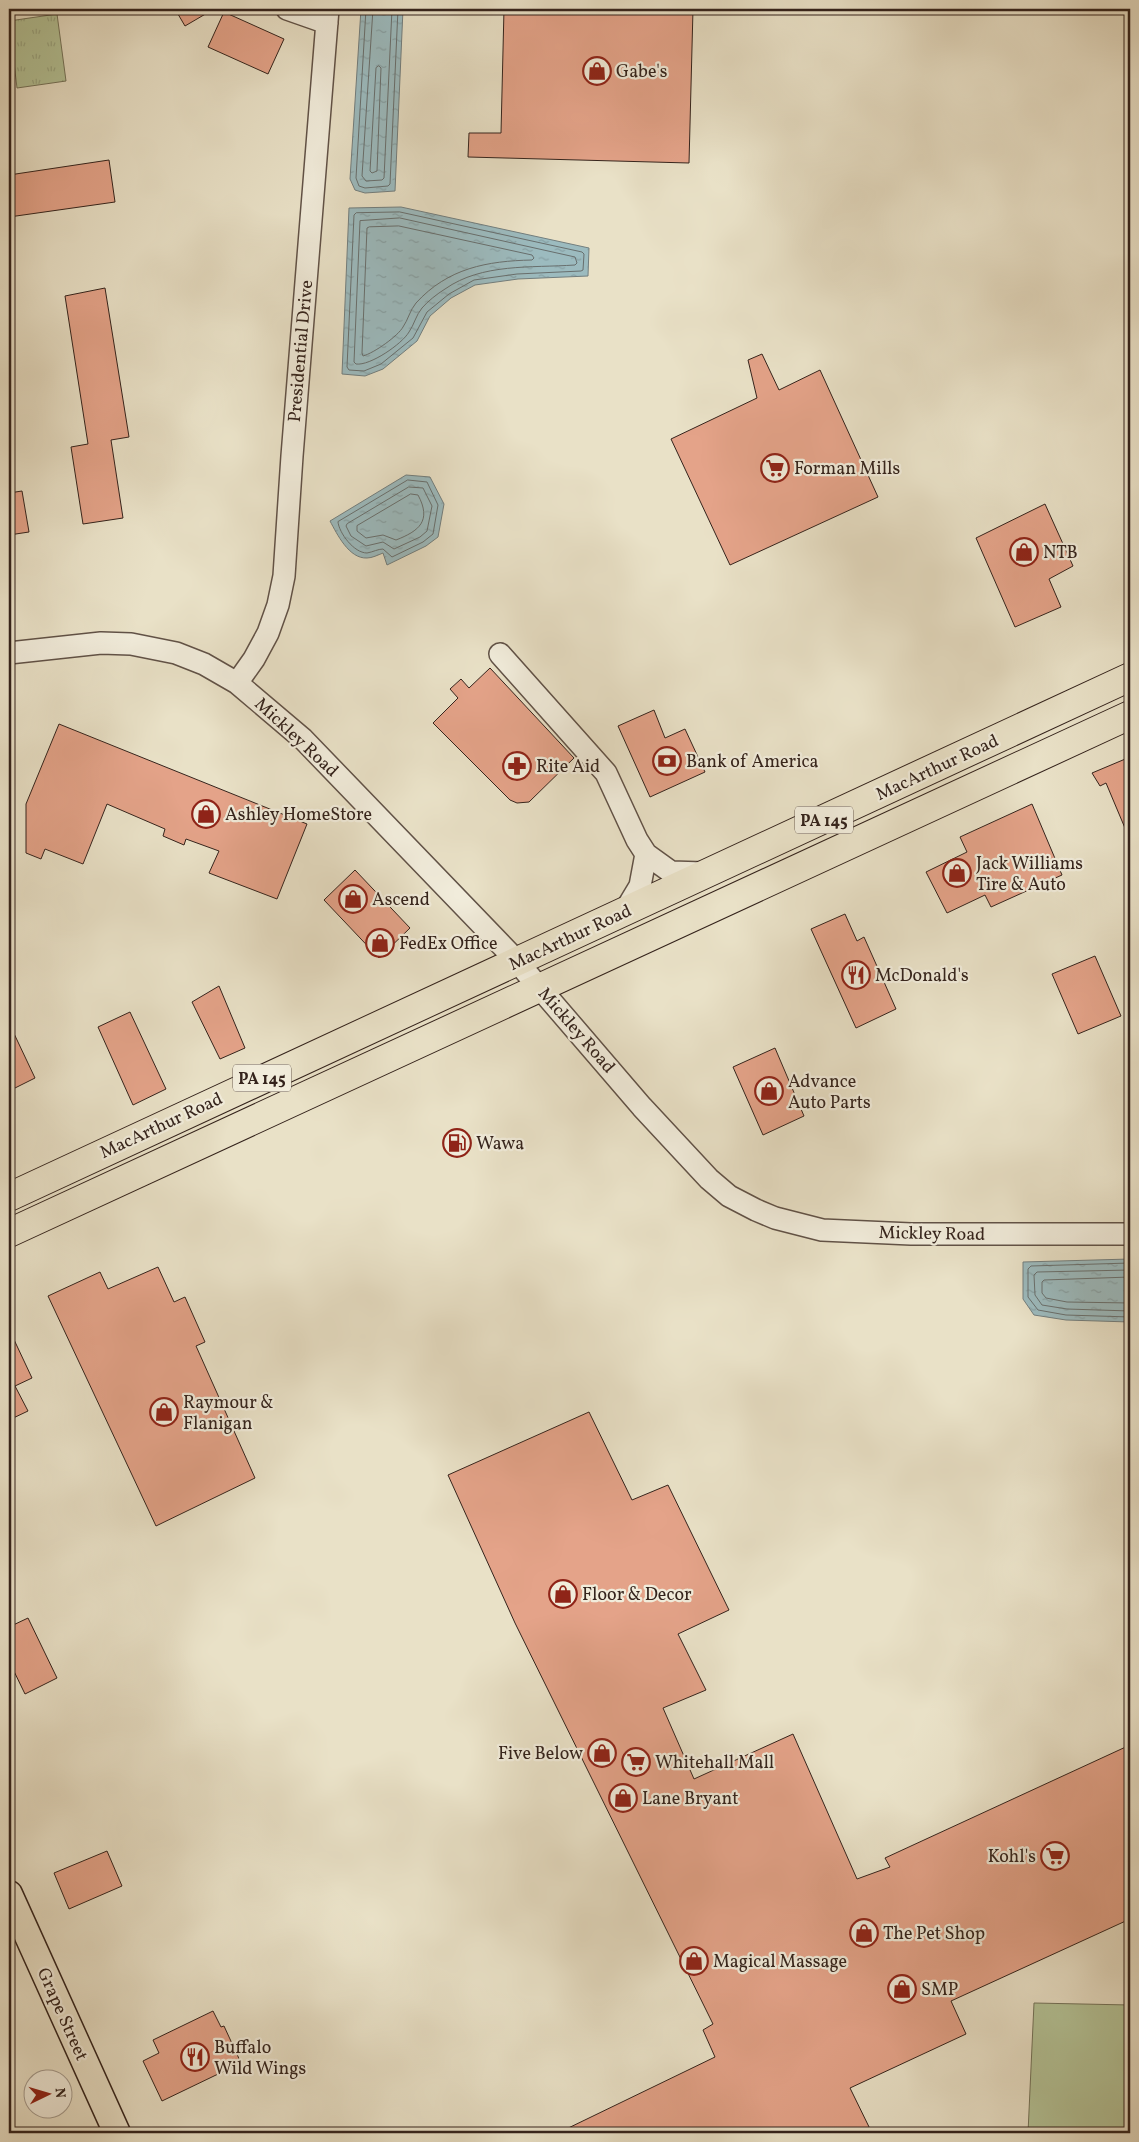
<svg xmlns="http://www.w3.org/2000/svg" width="1139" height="2142" font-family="Vollkorn,serif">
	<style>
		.grass { fill: url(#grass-tufts); stroke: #74735a }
		.garden { fill: #b4c397; stroke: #74735a }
		.water { fill: url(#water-ripples); stroke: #727e7e }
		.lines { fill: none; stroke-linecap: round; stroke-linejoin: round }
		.shore { stroke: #686f6e; stroke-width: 1 }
		.building { fill: #e4a389; stroke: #34231c }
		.minor-casing { stroke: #615247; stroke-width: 24 }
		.major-casing { stroke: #34231c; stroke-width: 29 }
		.highway-casing { stroke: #34231c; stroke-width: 30 }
		.minor { stroke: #f1ecdb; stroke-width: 21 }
		.major { stroke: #e9e1c7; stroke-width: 26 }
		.highway { stroke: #e9e1c7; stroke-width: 28 }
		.labels { text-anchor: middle; stroke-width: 4.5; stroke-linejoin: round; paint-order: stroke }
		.shield { fill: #f1ecdb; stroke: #6d5f55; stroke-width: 1 }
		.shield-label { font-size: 16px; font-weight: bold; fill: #34231c }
		.poi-label { font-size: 18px; fill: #34231c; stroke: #f1ecdb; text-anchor: start }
		.street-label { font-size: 18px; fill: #34231c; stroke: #f1ecdb }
	</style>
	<defs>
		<pattern id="grass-tufts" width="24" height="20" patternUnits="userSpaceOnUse" patternTransform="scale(1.25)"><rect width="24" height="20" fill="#b4c397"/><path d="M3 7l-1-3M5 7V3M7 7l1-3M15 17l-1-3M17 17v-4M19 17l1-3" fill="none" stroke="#9ba782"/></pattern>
		<pattern id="water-ripples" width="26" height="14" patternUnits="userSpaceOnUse" patternTransform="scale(1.25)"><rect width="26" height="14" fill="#9cbbbf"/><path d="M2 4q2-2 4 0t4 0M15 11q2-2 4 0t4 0" fill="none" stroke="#87a0a4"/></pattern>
	</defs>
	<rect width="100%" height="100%" fill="#e9e1c7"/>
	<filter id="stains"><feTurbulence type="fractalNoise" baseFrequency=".004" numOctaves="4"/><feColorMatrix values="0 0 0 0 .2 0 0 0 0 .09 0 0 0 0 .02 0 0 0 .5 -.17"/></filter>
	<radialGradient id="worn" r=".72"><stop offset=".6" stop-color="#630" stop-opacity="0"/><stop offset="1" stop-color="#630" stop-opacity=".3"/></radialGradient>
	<!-- grass -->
	<path class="grass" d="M57 14 66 81 17 88 9 21Z"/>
	<!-- garden -->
	<path class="garden" d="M1034 2003 1130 2005V2133H1028Z"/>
	<!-- water -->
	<path class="water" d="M361 9H403L395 191 365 193 355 190 350 179Z
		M401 207 589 248 588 276 518 279 475 285 451 298 430 316 417 341 383 369 365 376 342 374 349 208Z
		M406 475 430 477 444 504 438 537 426 546 387 565 383 553C378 555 372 558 367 558 349 559 337 534 330 521Z
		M1130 1259V1322L1066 1320 1034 1315 1023 1299V1262Z"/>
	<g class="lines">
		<!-- shore -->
		<path class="shore" d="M366 9 356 178 359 186 365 188 388 186 390 184 398 9
			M373 9 362 176 366 181 382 180 384 178 392 9
			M379 66 381 68 377 171 372 173 370 171 376 68Z
			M400 212 582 252 584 254 583 270 581 271 517 274 474 280 449 294 427 312 413 338 381 364 364 371 349 370 347 367 354 215 356 213Z
			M400 218 575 257 577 263 575 265C531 268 482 263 445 289 437 294 428 301 422 308 416 315 414 325 409 332 402 344 370 366 356 364L354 362 360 221Z
			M399 226 532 255 534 258 532 260C487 261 448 268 416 303 410 310 408 320 403 327 398 336 374 353 363 356L362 353 367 228 369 227Z
			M408 480 427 482 438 505 433 534 423 542 392 557 383 549C378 549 373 552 367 553 354 553 339 533 338 522Z
			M409 487 423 488 432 506 427 531 420 537 394 549 383 542 366 546 351 536 346 526 347 524Z
			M411 494 418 495C432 521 419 531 396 540L383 535 366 538 357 531V526Z
			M1130 1263 1031 1266 1028 1269V1297L1038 1310 1066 1315 1130 1317
			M1130 1270 1037 1272 1034 1275 1035 1295 1042 1305 1067 1309 1130 1311
			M1130 1277 1044 1280 1042 1282V1293L1046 1298 1067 1302 1130 1303"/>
	</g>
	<!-- building -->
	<path class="building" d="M175 9H214L185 26Z
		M504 9H693L689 163 468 157 469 133H501Z
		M224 12 284 39 268 74 208 47Z
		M109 160 115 202 9 217V175Z
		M105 288 129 437 111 440 123 518 83 524 71 447 88 444 65 296Z
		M762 354 779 390 820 370 878 497 730 565 671 439 757 398 748 360Z
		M22 491 29 532 9 535V493Z
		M1045 504 1073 566 1049 579 1061 607 1015 627 976 538Z
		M490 668 574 758 529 802 517 803 510 800 433 723 458 698 450 689 461 679 469 688Z
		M654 710 665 738 685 729 705 772 650 797 618 726Z
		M59 724 307 824 277 899 209 873 219 851 186 839 184 845 163 836 165 829 107 804 83 864 45 849 41 859 26 853V804Z
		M1130 757V840L1106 783 1100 786 1092 773Z
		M1032 804 1062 875 991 907 985 895 947 913 926 872 967 852 960 837Z
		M355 870 410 928 379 958 324 900Z
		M845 914 857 941 864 937 896 1009 856 1028 811 929Z
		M1095 956 1121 1016 1078 1034 1052 974Z
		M219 986 245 1048 220 1059 192 1002Z
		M130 1012 166 1089 133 1105 98 1027Z
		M9 1023 35 1078 9 1091Z
		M775 1048 804 1116 763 1135 733 1067Z
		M158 1267 174 1302 185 1297 205 1342 196 1346 255 1478 156 1526 48 1296 100 1272 108 1289Z
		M9 1329 32 1378 15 1386 28 1411 9 1420Z
		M589 1412 632 1500 668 1485 729 1610 678 1634 706 1690 663 1708 694 1779 793 1734 857 1879 890 1867 885 1858 1130 1745V1919L951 2001 966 2034 850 2088 872 2133H558L715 2057 703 2030 713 2024 515 1623 448 1475Z
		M28 1618 57 1678 25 1694 9 1661V1627Z
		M107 1851 122 1886 69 1909 54 1873Z
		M213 2011 221 2027 224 2026 241 2063 162 2101 143 2061 159 2053 153 2040Z"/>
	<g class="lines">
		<defs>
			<path id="minor" d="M287 9 327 23
				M9 653 101 643 131 644 176 653 204 664 237 683 303 739 514 958 642 1107 709 1179 729 1196 756 1210 775 1218 822 1230 911 1234H1130
				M500 654 606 773 637 840 646 854 671 872 704 873
				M237 683 254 659 268 633 278 605 284 576 292 456 328 9
				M625 911 640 886 646 854"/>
			<path id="major" d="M9 1894 117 2133"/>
			<path id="highway" d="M9 1197 1130 677
				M9 1233 1130 715"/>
		</defs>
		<!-- minor casing -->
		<use href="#minor" class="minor-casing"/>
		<!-- major casing -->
		<use href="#major" class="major-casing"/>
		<!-- highway casing -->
		<use href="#highway" class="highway-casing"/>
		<!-- minor -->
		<use href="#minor" class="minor"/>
		<!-- major -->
		<use href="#major" class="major"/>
		<!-- highway -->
		<use href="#highway" class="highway"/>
	</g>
	<!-- icons -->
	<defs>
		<symbol id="shop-ring" viewBox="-11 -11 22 22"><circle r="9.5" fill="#f1ecdb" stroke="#8f2418" stroke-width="1.5"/><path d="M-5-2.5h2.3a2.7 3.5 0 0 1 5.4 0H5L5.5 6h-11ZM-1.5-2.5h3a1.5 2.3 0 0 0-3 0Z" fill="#8f2418"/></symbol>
		<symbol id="supermarket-ring" viewBox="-11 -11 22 22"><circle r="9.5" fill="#f1ecdb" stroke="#8f2418" stroke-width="1.5"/><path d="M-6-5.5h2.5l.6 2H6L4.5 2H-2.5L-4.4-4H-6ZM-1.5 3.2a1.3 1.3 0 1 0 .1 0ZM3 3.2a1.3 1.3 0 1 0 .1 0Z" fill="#8f2418"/></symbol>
		<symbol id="bank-ring" viewBox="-11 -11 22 22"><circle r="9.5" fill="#f1ecdb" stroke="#8f2418" stroke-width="1.5"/><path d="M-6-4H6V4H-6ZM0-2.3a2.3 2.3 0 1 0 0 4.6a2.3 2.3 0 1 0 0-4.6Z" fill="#8f2418"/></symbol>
		<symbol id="pharmacy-ring" viewBox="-11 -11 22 22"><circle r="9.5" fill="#f1ecdb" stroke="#8f2418" stroke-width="1.5"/><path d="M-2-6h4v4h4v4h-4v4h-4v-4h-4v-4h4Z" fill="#8f2418"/></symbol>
		<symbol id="restaurant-ring" viewBox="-11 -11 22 22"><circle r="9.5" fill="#f1ecdb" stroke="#8f2418" stroke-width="1.5"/><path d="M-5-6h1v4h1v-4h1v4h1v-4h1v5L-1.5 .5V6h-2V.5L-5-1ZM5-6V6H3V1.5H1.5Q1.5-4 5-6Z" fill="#8f2418"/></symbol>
		<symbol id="fuel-ring" viewBox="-11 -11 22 22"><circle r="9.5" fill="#f1ecdb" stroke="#8f2418" stroke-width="1.5"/><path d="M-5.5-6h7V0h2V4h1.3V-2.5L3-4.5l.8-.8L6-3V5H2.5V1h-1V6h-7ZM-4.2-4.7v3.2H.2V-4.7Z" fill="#8f2418"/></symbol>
	</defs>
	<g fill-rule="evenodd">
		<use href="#shop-ring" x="581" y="55" width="32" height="32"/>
		<use href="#supermarket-ring" x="759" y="452" width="32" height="32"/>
		<use href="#shop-ring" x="1008" y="536" width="32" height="32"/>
		<use href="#bank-ring" x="651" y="745" width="32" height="32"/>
		<use href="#pharmacy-ring" x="501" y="750" width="32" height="32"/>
		<use href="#shop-ring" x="190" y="798" width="32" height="32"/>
		<use href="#shop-ring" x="941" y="857" width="32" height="32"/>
		<use href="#shop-ring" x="337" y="883" width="32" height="32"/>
		<use href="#shop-ring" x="364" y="927" width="32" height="32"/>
		<use href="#restaurant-ring" x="840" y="959" width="32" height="32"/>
		<use href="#shop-ring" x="753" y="1075" width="32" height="32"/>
		<use href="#fuel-ring" x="441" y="1127" width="32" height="32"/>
		<use href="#shop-ring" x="148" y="1396" width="32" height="32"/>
		<use href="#shop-ring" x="547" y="1578" width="32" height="32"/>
		<use href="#shop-ring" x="586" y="1737" width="32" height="32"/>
		<use href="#supermarket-ring" x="620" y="1746" width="32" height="32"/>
		<use href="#shop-ring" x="607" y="1782" width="32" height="32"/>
		<use href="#supermarket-ring" x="1039" y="1840" width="32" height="32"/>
		<use href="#shop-ring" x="848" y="1917" width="32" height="32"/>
		<use href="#shop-ring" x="678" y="1945" width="32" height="32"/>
		<use href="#shop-ring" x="886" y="1973" width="32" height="32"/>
		<use href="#restaurant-ring" x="179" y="2041" width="32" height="32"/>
	</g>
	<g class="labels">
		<!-- shield labels -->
		<g class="shield">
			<rect x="795" y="806.5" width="58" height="27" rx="4"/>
			<rect x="233" y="1064.5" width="58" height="27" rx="4"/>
		</g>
		<g class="shield-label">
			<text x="824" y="826">PA 145</text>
			<text x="262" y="1084">PA 145</text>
		</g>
		<!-- poi labels -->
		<g class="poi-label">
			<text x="616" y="77">Gabe's</text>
			<text x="794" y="474">Forman Mills</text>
			<text x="1043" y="558">NTB</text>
			<text x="686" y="767">Bank of America</text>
			<text x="536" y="772">Rite Aid</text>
			<text x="225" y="820">Ashley HomeStore</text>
			<text x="976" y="869">Jack Williams<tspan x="976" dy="21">Tire &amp; Auto</tspan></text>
			<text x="372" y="905">Ascend</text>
			<text x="399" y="949">FedEx Office</text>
			<text x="875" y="981">McDonald's</text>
			<text x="788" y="1087">Advance<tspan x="788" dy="21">Auto Parts</tspan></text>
			<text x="476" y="1149">Wawa</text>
			<text x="183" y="1408">Raymour &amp;<tspan x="183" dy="21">Flanigan</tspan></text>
			<text x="582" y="1600">Floor &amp; Decor</text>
			<text x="583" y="1759" text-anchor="end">Five Below</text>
			<text x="655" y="1768">Whitehall Mall</text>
			<text x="642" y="1804">Lane Bryant</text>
			<text x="1036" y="1862" text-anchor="end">Kohl's</text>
			<text x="883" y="1939">The Pet Shop</text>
			<text x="713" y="1967">Magical Massage</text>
			<text x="921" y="1995">SMP</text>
			<text x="214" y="2053">Buffalo<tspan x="214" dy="21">Wild Wings</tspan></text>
		</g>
		<!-- street labels -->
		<g class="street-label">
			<text transform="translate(300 351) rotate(-85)" y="6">Presidential Drive</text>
			<text transform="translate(297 737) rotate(43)" y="6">Mickley Road</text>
			<text transform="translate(937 767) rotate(-25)" y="6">MacArthur Road</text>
			<text transform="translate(570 937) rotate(-25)" y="6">MacArthur Road</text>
			<text transform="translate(577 1030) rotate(49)" y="6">Mickley Road</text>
			<text transform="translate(161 1125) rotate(-25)" y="6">MacArthur Road</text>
			<text transform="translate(932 1233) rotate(1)" y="6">Mickley Road</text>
			<text transform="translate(63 2014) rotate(66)" y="6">Grape Street</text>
		</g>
	</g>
	<!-- margin -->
	<rect width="1139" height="2142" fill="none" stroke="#e9e1c7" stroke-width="30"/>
	<rect x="10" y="10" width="1119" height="2122" fill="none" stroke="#34231c" stroke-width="2.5"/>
	<rect x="15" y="15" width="1109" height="2112" fill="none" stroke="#34231c"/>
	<!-- north arrow -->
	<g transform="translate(48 2094) rotate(85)"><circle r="24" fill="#f1ecdb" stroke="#a59c8f"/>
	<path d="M0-4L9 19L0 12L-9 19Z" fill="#8f2418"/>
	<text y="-8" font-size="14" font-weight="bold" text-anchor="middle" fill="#34231c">N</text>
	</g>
	<rect width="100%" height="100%" filter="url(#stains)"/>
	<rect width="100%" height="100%" fill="url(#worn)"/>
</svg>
